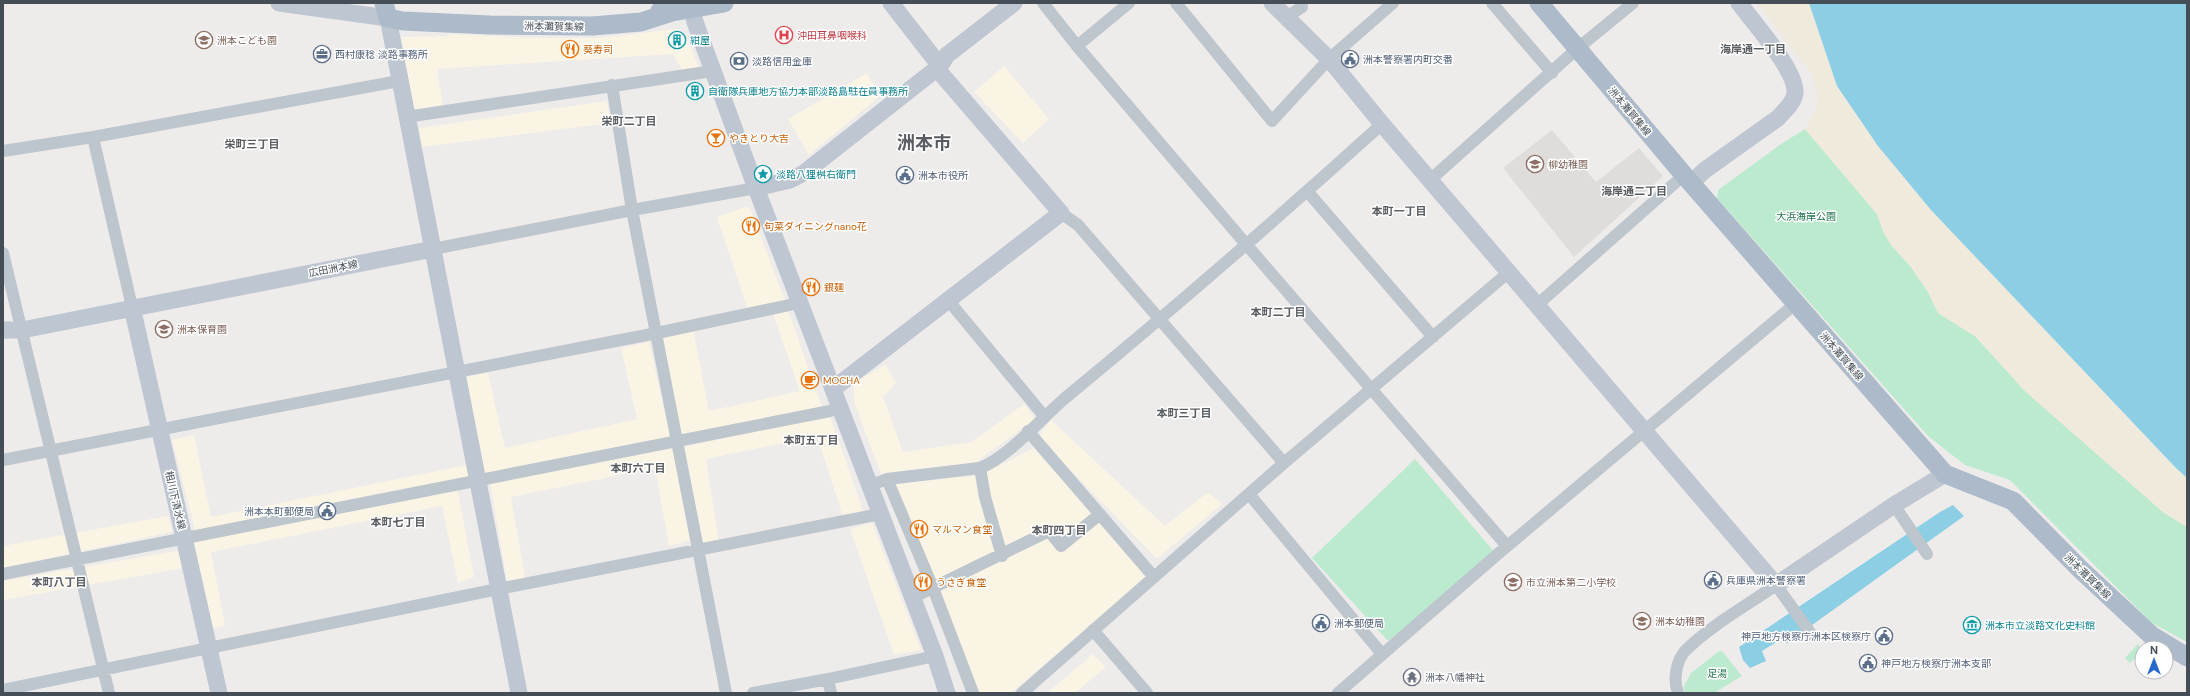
<svg xmlns="http://www.w3.org/2000/svg" width="2190" height="696" font-family="'DM Sans','Noto Sans JP',sans-serif">
	<style>
		.commercial { fill: #f9f4e4 }
		.education { fill: #dfdcdc }
		.green { fill: #bbeacf }
		.sand { fill: #efeadc }
		.water { fill: #8ccee4 }
		.lines { fill: none; stroke-linecap: round; stroke-linejoin: round }
		.street { stroke: #bdc5cd; stroke-width: 12 }
		.secondary { stroke: #bdc6d1; stroke-width: 17 }
		.primary { stroke: #acbac9; stroke-width: 19 }
		.labels { text-anchor: middle; stroke-width: 3; stroke-linejoin: round; paint-order: stroke }
		.street-label { font-size: 10px; fill: #454e57; stroke: #fff }
		.health-label { font-size: 10px; fill: #be3a42; stroke: #fff; text-anchor: start }
		.education-label { font-size: 10px; fill: #785e54; stroke: #fff; text-anchor: start }
		.culture-label { font-size: 10px; fill: #0d838f; stroke: #fff; text-anchor: start }
		.food-label { font-size: 10px; fill: #c56008; stroke: #fff; text-anchor: start }
		.service-label { font-size: 10px; fill: #4e5e75; stroke: #fff; text-anchor: start }
		.park-label { font-size: 10px; fill: #1d714a; stroke: #fff }
		.worship-label { font-size: 10px; fill: #5b616d; stroke: #fff; text-anchor: start }
		.neighbourhood-label { font-size: 11px; font-weight: bold; fill: #595c60; stroke: #fff }
		.town-label { font-size: 18px; font-weight: bold; fill: #595c60; stroke: #fff }
	</style>
	<rect width="100%" height="100%" fill="#eeebeb"/>
	<!-- commercial -->
	<path class="commercial" d="M677 29 686 35 699 69 682 70 673 54 437 69 443 107 416 110 413 106 401 37 449 36V34L534 38H597Z
		M1004 66 1049 119 1023 143 974 92Z
		M867 73 880 96 809 155 788 119Z
		M607 101 611 123 422 147 419 128Z
		M746 207 750 208 786 303 748 311 717 217Z
		M788 310 822 407 678 438 660 335 693 328 709 411 800 391 773 314Z
		M649 342 671 441 485 476 465 377 488 373 505 448 637 419 621 348Z
		M885 364 896 383 883 397 903 452 972 442 1024 404 1035 419 976 462 881 474 854 402V384Z
		M830 416 864 514 843 517 817 436 706 459 719 543 700 545 683 447Z
		M1051 420 1165 526 1208 492 1222 504 1157 559 1044 443 1039 435Z
		M194 435 211 517 467 465 469 477 196 533 172 440Z
		M679 445 691 540 669 546 655 468 511 497 525 578 507 581 490 483Z
		M1034 448 1147 577 1011 693H967L888 485 981 475Z
		M457 487 474 577 458 583 442 506 211 552 225 626 207 630 189 542Z
		M168 516 172 532 3 568V546Z
		M872 523 921 650 894 655 850 529Z
		M182 550 184 568 3 600V581Z
		M1093 654 1106 667 1075 693H1047Z"/>
	<!-- education -->
	<path class="education" d="M1552 130 1596 182 1639 148 1663 176 1574 257 1503 168Z"/>
	<!-- green -->
	<path class="green" d="M1805 129 1877 214 1883 231 1891 245 1911 267 1928 292 1938 313 1975 336 2025 391 2163 512 2187 527V642L2152 623 2010 480 1965 465 1928 436 1717 198 1718 190 1781 144Z
		M1415 459 1497 555 1388 641 1312 558Z
		M2138 644 2142 651 2130 663 2125 658Z
		M1722 651 1742 676 1714 693H1686L1683 688 1691 673 1718 652Z"/>
	<!-- sand -->
	<path class="sand" d="M1757 3H1809L1837 86 1878 146 1931 210 2175 468 2187 478V527L2163 512 2025 391 1975 336 1938 313 1928 292 1911 267 1891 245 1883 231 1877 214 1805 129 1816 110 1818 96 1812 74Z"/>
	<!-- water -->
	<path class="water" d="M1809 3H2187V478L2176 468 1931 210 1878 146 1837 86Z
		M1953 505 1964 516 1787 643 1781 639 1762 651 1766 661 1750 668 1743 660 1739 647 1940 512Z"/>
	<g class="lines">
		<!-- street -->
		<path class="street" d="M1043 3 1077 46 1245 243 1507 546
			M1176 3 1272 121 1329 59 1393 3
			M1492 3 1552 73
			M1287 17 1302 7 1301 3
			M1077 46 1129 3
			M612 85 632 210 726 693
			M406 117 713 71
			M93 137 132 307
			M3 151 93 137 399 81
			M1430 180 1578 48 1633 3
			M1307 191 1433 337
			M1061 213 1078 225 1284 463
			M433 249 632 210 756 188
			M3 253 109 693
			M948 300 1044 416
			M1537 305 1684 175
			M1028 431 1154 577
			M3 460 657 333 799 303
			M980 468 985 497 1002 556
			M887 479 933 588 973 693
			M869 486 887 479 980 468C1007 458 1041 419 1064 399 1172 310 1278 218 1382 124
			M1249 494 1382 654
			M1894 505 1927 554
			M3 574 830 411
			M920 594 1049 531 1061 546 1100 514
			M1093 630 1147 693
			M828 679 831 693
			M3 690 493 590 880 514
			M753 693 828 679 935 656
			M1022 693 1284 463 1509 272
			M1338 693 1499 553 1795 304
			M1678 693C1673 680 1676 660 1686 650 1710 626 1749 604 1776 585L1812 635"/>
		<!-- secondary -->
		<path class="secondary" d="M279 3 388 18 519 693
			M691 3 695 22 756 188 790 180 804 173 940 66 947 55 1014 3
			M891 3 940 66
			M1272 3 1329 59 1382 124 1776 585 1894 505 1945 474
			M1691 183 1705 170 1778 118C1784 111 1794 103 1795 93 1797 71 1753 22 1739 3
			M756 188 935 656 947 693
			M132 307 219 693
			M3 330H22L433 249
			M833 389 1061 213 937 69"/>
		<!-- primary -->
		<path class="primary" d="M384 3 388 18 403 21 490 25 592 26 641 22 672 12
			M1539 3 1684 175 1945 474 2013 501 2080 569 2151 635 2187 657
			M660 11 672 12 724 3"/>
	</g>
	<!-- icons -->
	<defs>
		<symbol id="hospital-ring" viewBox="-11 -11 22 22"><circle r="9.5" fill="#fff" stroke="#e0444e" stroke-width="1.5"/><path d="M-5-5h3v3.5h4V-5h3V5h-3V1.5h-4V5h-3Z" fill="#e0444e"/></symbol>
		<symbol id="school-ring" viewBox="-11 -11 22 22"><circle r="9.5" fill="#fff" stroke="#8d6e63" stroke-width="1.5"/><path d="M0-5L7-2L0 1L-7-2ZM-4 1L0 2.5L4 1V4Q0 6-4 4Z" fill="#8d6e63"/></symbol>
		<symbol id="building-ring" viewBox="-11 -11 22 22"><circle r="9.5" fill="#fff" stroke="#0f9aa8" stroke-width="1.5"/><path d="M-4-6H4V6H1V3H-1V6H-4ZM-2.5-4.3h1.7v1.8h-1.7ZM.8-4.3h1.7v1.8H.8ZM-2.5-1h1.7V.8h-1.7ZM.8-1h1.7V.8H.8Z" fill="#0f9aa8"/></symbol>
		<symbol id="restaurant-ring" viewBox="-11 -11 22 22"><circle r="9.5" fill="#fff" stroke="#e8710a" stroke-width="1.5"/><path d="M-5-6h1v4h1v-4h1v4h1v-4h1v5L-1.5 .5V6h-2V.5L-5-1ZM5-6V6H3V1.5H1.5Q1.5-4 5-6Z" fill="#e8710a"/></symbol>
		<symbol id="office-ring" viewBox="-11 -11 22 22"><circle r="9.5" fill="#fff" stroke="#5c6f8a" stroke-width="1.5"/><path d="M-6-3h4V-5.5h4V-3h4V5H-6ZM-1-4.5V-3h2v-1.5ZM-6 0V1H6V0Z" fill="#5c6f8a"/></symbol>
		<symbol id="civic-ring" viewBox="-11 -11 22 22"><circle r="9.5" fill="#fff" stroke="#5c6f8a" stroke-width="1.5"/><path d="M-.6-6.5H3V-4.5H.6V-3L4-1V1h2V6H-6V1h2V-1L-.6-3ZM-1.2 2.5V6h2.4V2.5Z" fill="#5c6f8a"/></symbol>
		<symbol id="bank-ring" viewBox="-11 -11 22 22"><circle r="9.5" fill="#fff" stroke="#5c6f8a" stroke-width="1.5"/><path d="M-6-4H6V4H-6ZM0-2.3a2.3 2.3 0 1 0 0 4.6a2.3 2.3 0 1 0 0-4.6Z" fill="#5c6f8a"/></symbol>
		<symbol id="bar-ring" viewBox="-11 -11 22 22"><circle r="9.5" fill="#fff" stroke="#e8710a" stroke-width="1.5"/><path d="M-6-5H6L.8 .8V4.5H3.5V6h-7V4.5H-.8V.8Z" fill="#e8710a"/></symbol>
		<symbol id="sight-ring" viewBox="-11 -11 22 22"><circle r="9.5" fill="#fff" stroke="#0f9aa8" stroke-width="1.5"/><path d="M0-6L1.8-2.2L6-1.7L2.9 1.2L3.7 5.4L0 3.3L-3.7 5.4L-2.9 1.2L-6-1.7L-1.8-2.2Z" fill="#0f9aa8"/></symbol>
		<symbol id="cafe-ring" viewBox="-11 -11 22 22"><circle r="9.5" fill="#fff" stroke="#e8710a" stroke-width="1.5"/><path d="M-5.5-4.5H6V0H3Q3 3.5 0 3.5H-2.5Q-5.5 3.5-5.5 0ZM3-3.2v2h1.7v-2ZM-6 4.5H4V6H-6Z" fill="#e8710a"/></symbol>
		<symbol id="museum-ring" viewBox="-11 -11 22 22"><circle r="9.5" fill="#fff" stroke="#0f9aa8" stroke-width="1.5"/><path d="M0-6L6-3V-2H-6V-3ZM-5-1h2V3h-2ZM-1-1h2V3h-2ZM3-1h2V3H3ZM-6 4H6V6H-6Z" fill="#0f9aa8"/></symbol>
		<symbol id="temple-ring" viewBox="-11 -11 22 22"><circle r="9.5" fill="#fff" stroke="#6b7280" stroke-width="1.5"/><path d="M0-6L5-2H3V0L6.5 2.5H4V6H1.5V3h-3V6H-4V2.5H-6.5L-3 0V-2H-5Z" fill="#6b7280"/></symbol>
	</defs>
	<g fill-rule="evenodd">
		<use href="#hospital-ring" x="774" y="25" width="20" height="20"/>
		<use href="#school-ring" x="194" y="30" width="20" height="20"/>
		<use href="#building-ring" x="667" y="30" width="20" height="20"/>
		<use href="#restaurant-ring" x="560" y="39" width="20" height="20"/>
		<use href="#office-ring" x="312" y="44" width="20" height="20"/>
		<use href="#civic-ring" x="1340" y="49" width="20" height="20"/>
		<use href="#bank-ring" x="729" y="51" width="20" height="20"/>
		<use href="#building-ring" x="685" y="81" width="20" height="20"/>
		<use href="#bar-ring" x="706" y="128" width="20" height="20"/>
		<use href="#school-ring" x="1525" y="154" width="20" height="20"/>
		<use href="#sight-ring" x="753" y="164" width="20" height="20"/>
		<use href="#civic-ring" x="895" y="165" width="20" height="20"/>
		<use href="#restaurant-ring" x="741" y="216" width="20" height="20"/>
		<use href="#restaurant-ring" x="801" y="277" width="20" height="20"/>
		<use href="#school-ring" x="154" y="319" width="20" height="20"/>
		<use href="#cafe-ring" x="800" y="370" width="20" height="20"/>
		<use href="#civic-ring" x="317" y="501" width="20" height="20"/>
		<use href="#restaurant-ring" x="909" y="519" width="20" height="20"/>
		<use href="#civic-ring" x="1703" y="570" width="20" height="20"/>
		<use href="#restaurant-ring" x="913" y="572" width="20" height="20"/>
		<use href="#school-ring" x="1503" y="572" width="20" height="20"/>
		<use href="#school-ring" x="1632" y="611" width="20" height="20"/>
		<use href="#civic-ring" x="1311" y="613" width="20" height="20"/>
		<use href="#museum-ring" x="1962" y="615" width="20" height="20"/>
		<use href="#civic-ring" x="1874" y="626" width="20" height="20"/>
		<use href="#civic-ring" x="1858" y="653" width="20" height="20"/>
		<use href="#temple-ring" x="1402" y="667" width="20" height="20"/>
	</g>
	<g class="labels">
		<!-- street labels -->
		<g class="street-label">
			<text transform="translate(554 26) rotate(1)" y="4">洲本灘賀集線</text>
			<text transform="translate(1630 111) rotate(50)" y="4">洲本灘賀集線</text>
			<text transform="translate(333 268) rotate(-11)" y="4">広田洲本線</text>
			<text transform="translate(1842 356) rotate(49)" y="4">洲本灘賀集線</text>
			<text transform="translate(176 500) rotate(77)" y="4">相川下清水線</text>
			<text transform="translate(2088 576) rotate(44)" y="4">洲本灘賀集線</text>
		</g>
		<!-- health labels -->
		<g class="health-label">
			<text x="797" y="39">沖田耳鼻咽喉科</text>
		</g>
		<!-- education labels -->
		<g class="education-label">
			<text x="217" y="44">洲本こども園</text>
			<text x="1548" y="168">柳幼稚園</text>
			<text x="177" y="333">洲本保育園</text>
			<text x="1526" y="586">市立洲本第二小学校</text>
			<text x="1655" y="625">洲本幼稚園</text>
		</g>
		<!-- culture labels -->
		<g class="culture-label">
			<text x="690" y="44">紺屋</text>
			<text x="708" y="95">自衛隊兵庫地方協力本部淡路島駐在員事務所</text>
			<text x="776" y="178">淡路八狸桝右衛門</text>
			<text x="1985" y="629">洲本市立淡路文化史料館</text>
		</g>
		<!-- food labels -->
		<g class="food-label">
			<text x="583" y="53">葵寿司</text>
			<text x="729" y="142">やきとり大吉</text>
			<text x="764" y="230">旬菜ダイニングnano花</text>
			<text x="824" y="291">銀麺</text>
			<text x="823" y="384">MOCHA</text>
			<text x="932" y="533">マルマン食堂</text>
			<text x="936" y="586">うさぎ食堂</text>
		</g>
		<!-- service labels -->
		<g class="service-label">
			<text x="335" y="58">西村康稔 淡路事務所</text>
			<text x="1363" y="63">洲本警察署内町交番</text>
			<text x="752" y="65">淡路信用金庫</text>
			<text x="918" y="179">洲本市役所</text>
			<text x="314" y="515" text-anchor="end">洲本本町郵便局</text>
			<text x="1726" y="584">兵庫県洲本警察署</text>
			<text x="1334" y="627">洲本郵便局</text>
			<text x="1871" y="640" text-anchor="end">神戸地方検察庁洲本区検察庁</text>
			<text x="1881" y="667">神戸地方検察庁洲本支部</text>
		</g>
		<!-- park labels -->
		<g class="park-label">
			<text x="1806" y="220">大浜海岸公園</text>
			<text x="1717" y="677">足湯</text>
		</g>
		<!-- worship labels -->
		<g class="worship-label">
			<text x="1425" y="681">洲本八幡神社</text>
		</g>
		<!-- neighbourhood labels -->
		<g class="neighbourhood-label">
			<text x="1753" y="53">海岸通一丁目</text>
			<text x="629" y="125">栄町二丁目</text>
			<text x="252" y="148">栄町三丁目</text>
			<text x="1634" y="195">海岸通二丁目</text>
			<text x="1399" y="215">本町一丁目</text>
			<text x="1278" y="316">本町二丁目</text>
			<text x="1184" y="417">本町三丁目</text>
			<text x="811" y="444">本町五丁目</text>
			<text x="638" y="472">本町六丁目</text>
			<text x="398" y="526">本町七丁目</text>
			<text x="1059" y="534">本町四丁目</text>
			<text x="59" y="586">本町八丁目</text>
		</g>
		<!-- town labels -->
		<g class="town-label">
			<text x="924" y="149">洲本市</text>
		</g>
	</g>
	<!-- border -->
	<rect width="2190" height="696" fill="none" stroke="#454e57" stroke-width="8"/>
	<!-- north arrow -->
	<g transform="translate(2154 660)"><circle r="19" fill="#ffffff" stroke="#b5b8bc"/>
	<path d="M0-3L7 15L0 10L-7 15Z" fill="#2669cd"/>
	<text y="-6" font-size="11" font-weight="bold" text-anchor="middle" fill="#454e57">N</text>
	</g>
</svg>
